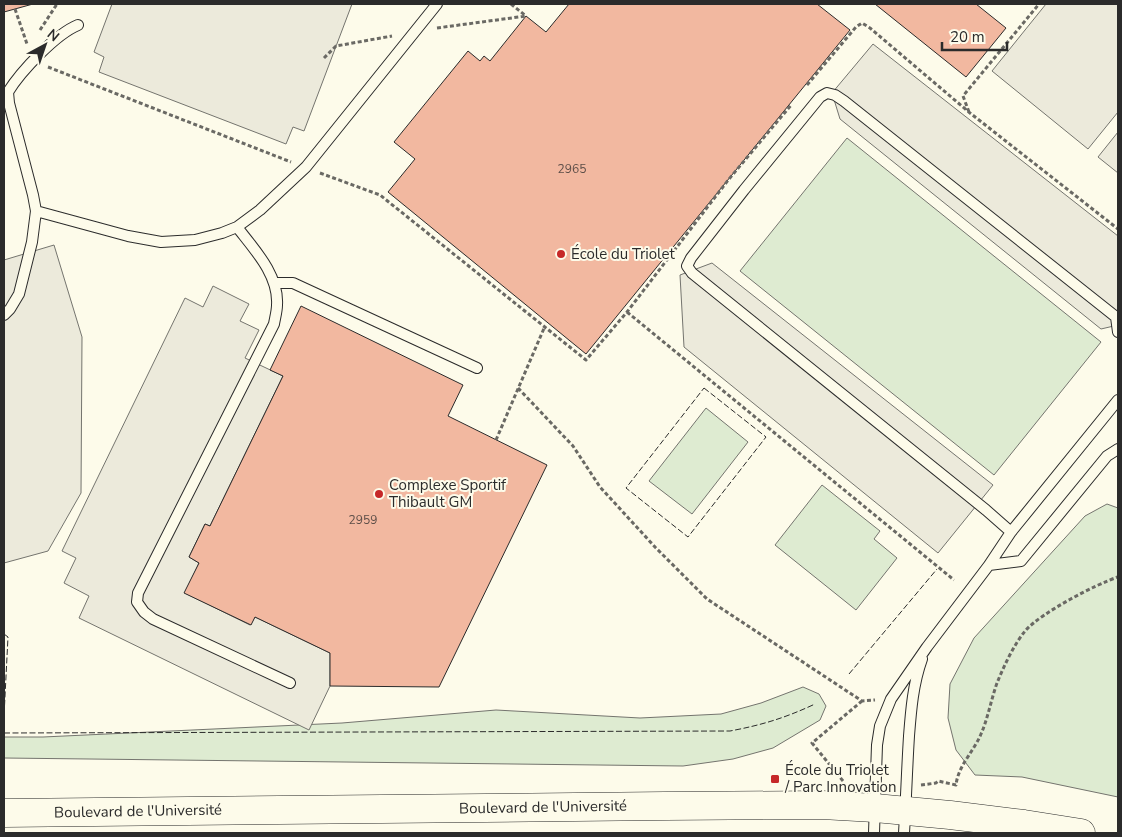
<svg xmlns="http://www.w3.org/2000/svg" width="1122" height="837" font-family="'Nunito Sans',sans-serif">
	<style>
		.green { fill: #deebd1; stroke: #74746e }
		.parking { fill: #eceadb; stroke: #74746e }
		.building { fill: #f2b8a0; stroke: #2b2b2b }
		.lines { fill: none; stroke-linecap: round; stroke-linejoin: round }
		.service-casing { stroke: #2b2b2b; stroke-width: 12 }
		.secondary-casing { stroke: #2b2b2b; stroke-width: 29 }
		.path { stroke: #6a6964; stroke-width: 3; stroke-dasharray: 4 2.5; stroke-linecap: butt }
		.service { stroke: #fdfbea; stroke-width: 10 }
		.secondary { stroke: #fdfbea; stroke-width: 28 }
		.fence { stroke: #2b2b2b; stroke-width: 1; stroke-dasharray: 6 2.5; stroke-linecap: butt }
		.poi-dot { fill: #c62828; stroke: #fdfbea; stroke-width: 2 }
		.labels { text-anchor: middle; stroke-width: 4; stroke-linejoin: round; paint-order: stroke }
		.number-label { font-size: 12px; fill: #5d4e48 }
		.poi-label { font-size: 15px; fill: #2b2b2b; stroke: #fdfbea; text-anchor: start }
		.street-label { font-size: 15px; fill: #2b2b2b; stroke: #fdfbea }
	</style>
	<rect width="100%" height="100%" fill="#fdfbea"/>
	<!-- green -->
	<path class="green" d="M847 138 1101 342 994 475 740 271Z
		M706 408 748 442 692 514 649 481Z
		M822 485 880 531 874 539 897 558 856 610 775 545Z
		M1107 504 1118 508V797L1022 777 975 775 956 750 948 718 950 684 974 638 1085 516Z
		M803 687 819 694 826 706 820 720 773 748 733 759 683 766 4 758V737H43L342 723 496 710 640 718 721 714 761 703Z"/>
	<!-- parking -->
	<path class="parking" d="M112 4H352L304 131 293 127 286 144 99 72 104 57 94 52Z
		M1046 4H1118V112L1088 149 992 71Z
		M873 44 1118 236V325L1101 329 840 119 832 93Z
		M1118 132V173L1098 157Z
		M54 245 82 337 81 493 48 551 4 563V260Z
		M712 263 993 485 938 553 684 347 680 275Z
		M213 286 249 304 240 321 259 330 245 358 283 376 210 526 205 524 189 557 199 563 185 593 250 625 255 617 330 653V686L309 730 79 618 89 596 64 583 76 558 62 551 185 298 203 307Z"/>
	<!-- building -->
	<path class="building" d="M4 4H33L4 12Z
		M569 4H817L850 30 586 354 388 192 415 159 394 142 468 51 480 61 484 56 490 61 526 16 546 32Z
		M875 4H976L1006 28 966 77Z
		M301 306 463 385 448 416 547 465 439 687 330 686V653L255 617 251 625 184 593 199 563 189 557 205 524 210 526 283 376 270 370Z"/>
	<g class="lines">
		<defs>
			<path id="service" d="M36 211 128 236 161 242 195 240 222 233 237 227 260 210 306 167 437 4
				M237 227C254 249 279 275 277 305 277 311 275 318 274 324L138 593 137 602 144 612 153 619 290 683
				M275 283H293L477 368
				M4 315 10 309 19 294 32 242 36 211 33 195 9 103 8 92C21 71 56 34 78 25
				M1011 532 986 510 692 273 687 266 691 258 744 190 820 97 827 93 835 95 844 101 1116 317 1118 332
				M989 565 1021 561 1107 456 1118 449
				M874 833 877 745 880 726 891 699 927 647 989 565 1011 532 1118 400
				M904 833C906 801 907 768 909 736 911 710 913 684 922 659"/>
			<path id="secondary" d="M4 813 665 806 822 805 875 808 950 815 1024 824 1081 833"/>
		</defs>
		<!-- service casing -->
		<use href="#service" class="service-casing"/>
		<!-- secondary casing -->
		<use href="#secondary" class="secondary-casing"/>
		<!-- path -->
		<path class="path" d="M511 4 526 16
			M15 9 27 44
			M437 28 526 16
			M40 30 57 4
			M324 58 336 46 392 36
			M48 67 291 162
			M807 85 856 27 862 23 870 28 970 113 1118 229
			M969 112 963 96 1039 4
			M320 173 380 195 586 360 627 312 729 179 792 104
			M627 312 954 580
			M518 388 573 446 600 487 655 547 707 599 862 701 875 700
			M496 440 545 326
			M843 781 812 743 862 701
			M921 785 936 783 938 781 956 785C958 766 974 751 981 734 988 718 991 700 997 683 1004 666 1014 644 1026 630 1041 613 1096 584 1118 577"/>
		<!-- service -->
		<use href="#service" class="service"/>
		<!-- secondary -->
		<use href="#secondary" class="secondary"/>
		<!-- fence -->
		<path class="fence" d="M704 388 766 437 688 537 626 488Z
			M4 634 8 637 4 716
			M849 674 937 569
			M4 733 730 731C762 725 785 718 815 704"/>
	</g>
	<!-- markers -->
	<g class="poi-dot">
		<circle cx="561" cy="254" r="5"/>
		<circle cx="379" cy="494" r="5"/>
		<rect x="770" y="774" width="10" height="10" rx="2.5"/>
	</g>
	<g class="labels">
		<!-- number labels -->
		<g class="number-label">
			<text x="572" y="173">2965</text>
			<text x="363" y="524">2959</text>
		</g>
		<!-- poi labels -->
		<g class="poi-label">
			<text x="571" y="259">École du Triolet</text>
			<text x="389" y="490">Complexe Sportif<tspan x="389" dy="17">Thibault GM</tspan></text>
			<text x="785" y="775">École du Triolet<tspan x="785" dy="17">/ Parc Innovation</tspan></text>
		</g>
		<!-- street labels -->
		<g class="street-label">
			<text transform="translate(543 807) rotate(-1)" y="5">Boulevard de l'Université</text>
			<text transform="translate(138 811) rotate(-1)" y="5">Boulevard de l'Université</text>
		</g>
	</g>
	<!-- border -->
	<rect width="1122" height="837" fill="none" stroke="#2b2b2b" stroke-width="10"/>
	<!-- north arrow -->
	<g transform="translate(45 45) rotate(40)" stroke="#fdfbea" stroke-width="4" paint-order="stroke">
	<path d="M0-4L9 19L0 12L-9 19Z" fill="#2b2b2b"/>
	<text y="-8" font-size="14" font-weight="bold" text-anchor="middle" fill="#2b2b2b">N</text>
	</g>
	<!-- scale -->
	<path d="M942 42v8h65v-8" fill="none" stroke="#2b2b2b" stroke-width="2.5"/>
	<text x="950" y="42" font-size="15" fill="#2b2b2b" stroke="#fdfbea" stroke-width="4" paint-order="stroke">20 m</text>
</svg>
